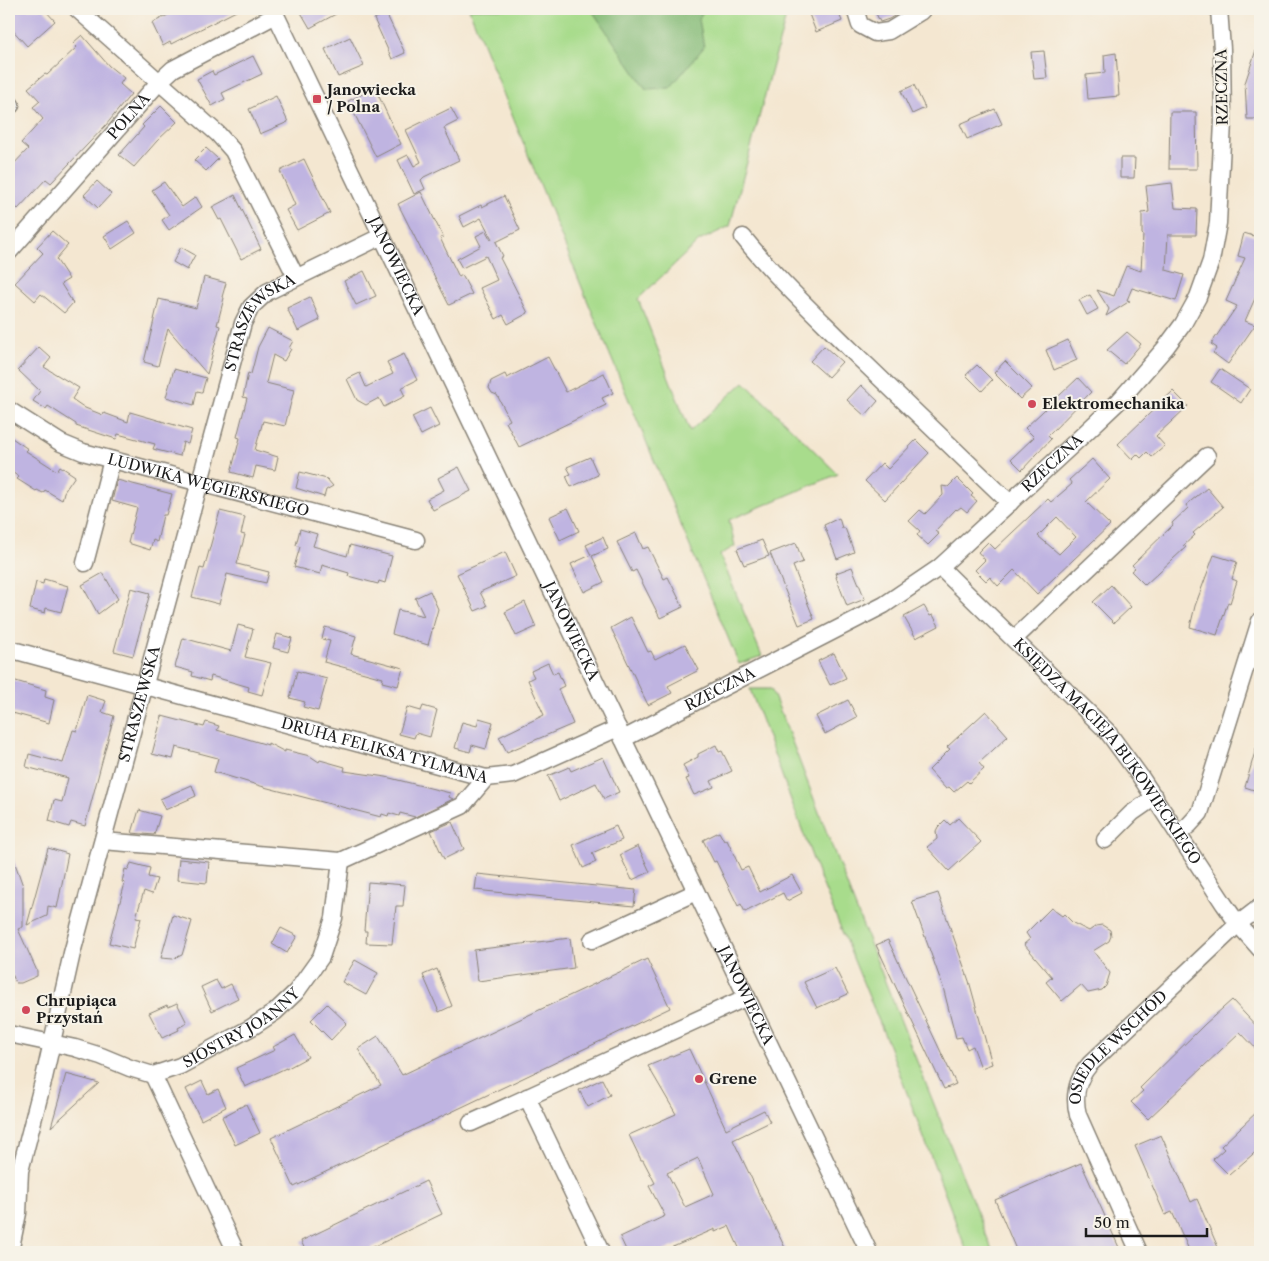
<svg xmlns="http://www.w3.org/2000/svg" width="1269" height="1261" font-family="'Libre Caslon Text',serif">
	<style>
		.green { fill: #a8dc8c; stroke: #627c54 }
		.forest { fill: #86bc78; stroke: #516c4a }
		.building { fill: #bfb4e1; fill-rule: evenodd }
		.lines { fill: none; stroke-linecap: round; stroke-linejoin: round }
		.minor-casing { stroke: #888276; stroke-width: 19 }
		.minor { stroke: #fff; stroke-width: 16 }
		.poi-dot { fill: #d1495b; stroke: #f7f3e8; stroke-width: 2 }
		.labels { text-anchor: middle; stroke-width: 4; stroke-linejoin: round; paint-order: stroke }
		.street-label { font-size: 15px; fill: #1c1c1c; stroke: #f7f3e8 }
		.poi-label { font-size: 15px; font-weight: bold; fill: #1c1c1c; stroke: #f7f3e8; text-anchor: start }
	</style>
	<rect width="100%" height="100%" fill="#f7f3e8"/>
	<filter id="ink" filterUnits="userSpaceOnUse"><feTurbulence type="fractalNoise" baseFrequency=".02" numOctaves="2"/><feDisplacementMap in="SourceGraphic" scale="10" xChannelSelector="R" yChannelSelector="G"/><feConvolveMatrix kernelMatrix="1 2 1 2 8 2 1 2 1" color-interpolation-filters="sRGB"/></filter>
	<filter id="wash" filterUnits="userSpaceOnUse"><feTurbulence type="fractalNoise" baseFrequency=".0096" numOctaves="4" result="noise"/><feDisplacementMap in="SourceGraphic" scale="20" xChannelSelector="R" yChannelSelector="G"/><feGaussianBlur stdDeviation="1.12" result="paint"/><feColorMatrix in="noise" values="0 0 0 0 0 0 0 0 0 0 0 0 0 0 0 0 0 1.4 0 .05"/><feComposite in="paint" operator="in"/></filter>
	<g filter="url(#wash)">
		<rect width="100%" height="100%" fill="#f4e7d1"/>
		<!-- green -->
		<path class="green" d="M469 9H788L730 226 699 241 638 299 690 431 744 382 838 474 729 520 735 546 720 555 762 656 739 664 585 295Z
			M750 689H771L781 713 855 906 993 1252H967L890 1048 818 873Z"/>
		<!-- forest -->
		<path class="forest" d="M591 9H704L699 19 704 47 670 88 646 89Z"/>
		<g id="blocks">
			<!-- building -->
			<path class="building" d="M9 9H44L55 21 27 46 9 26Z
				M165 9H240L171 44 170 42 163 46 152 23 168 15Z
				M299 9H345L310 28Z
				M807 9H837L842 21 816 32Z
				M874 9H906L889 19 880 22Z
				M386 13 405 53 392 59 374 19Z
				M82 35 109 66 124 78 120 84 131 94 106 125 51 183 46 179 18 209 9 200V169L28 149 21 143 43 119 33 107 40 101 28 88 45 74 47 75 77 47 73 43Z
				M350 37 364 66 338 77 325 49Z
				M1258 44H1260V119H1247L1245 83Z
				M1044 51 1047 78 1034 79 1031 52Z
				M1116 53 1119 96 1088 99 1086 75 1105 73 1104 55Z
				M253 56 262 74 222 93 225 99 212 106 197 79 212 71 214 75Z
				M914 85 925 108 912 114 901 91Z
				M375 88 401 144 376 157 348 101Z
				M276 96 288 122 260 134 249 109Z
				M161 106 177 122 157 141 134 167 119 155 144 127 142 125Z
				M451 108 458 121 444 128 459 160 424 177 421 180 425 189 414 194 398 160 408 155 414 166 421 162 406 130Z
				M995 109 1002 124 967 139 960 124Z
				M1170 112H1196L1197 169H1169Z
				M206 148 218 159 206 171 194 160Z
				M1120 158H1135L1134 178H1120Z
				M304 159 330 213 297 230 286 210 295 205 280 171Z
				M97 181 111 194 98 208 84 195Z
				M164 182 182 207 196 197 202 207 169 230 162 220 169 215 152 190Z
				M1172 183 1175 208 1197 209 1196 235H1168L1166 270 1184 275 1176 301 1132 288 1127 300 1130 301 1106 316 1109 309 1097 290 1114 296 1126 266 1141 271 1143 235 1142 234V213L1149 212 1146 186Z
				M421 192 443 237 440 238 459 277 462 275 472 294 449 305 398 204Z
				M235 195 261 249 241 259 221 219 219 220 212 207Z
				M504 196 520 230 496 242 503 256 500 258 528 313 508 324 503 315 496 319 480 288 497 280 486 256 462 268 457 259 481 246 476 236 486 231 491 240 492 239 481 218 464 227 459 216 481 205 482 207Z
				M128 221 136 233 112 249 104 236Z
				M52 231 68 245 56 259 69 279 61 284 73 303 64 313 41 294 35 301 15 283 43 253 37 247Z
				M1244 233 1260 238V287L1245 321 1255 325 1228 364 1213 353 1217 348 1211 344 1237 306 1226 301 1245 258 1238 256Z
				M181 247 195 255 187 270 173 262Z
				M364 271 376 296 356 305 344 281Z
				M204 277 226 283 222 297 224 298 217 325 220 326 207 374 168 329 158 366 144 362 159 299 196 308Z
				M1090 295 1098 309 1087 315 1079 300Z
				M310 297 320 320 298 331 287 308Z
				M268 328 293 341 289 348 291 349 284 361 273 355 266 383 294 390 285 426 263 421 255 450 278 457 275 470 256 466 253 478 231 472 240 438 237 437 247 398 243 397 248 373 251 374 258 347Z
				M1127 332 1141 344 1124 364 1107 350Z
				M1068 340 1077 360 1054 370 1046 350Z
				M824 346 842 362 828 377 810 361Z
				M39 347 51 358 44 367 79 388 72 399 85 408 103 415 104 413 128 422 130 412 192 430 188 444 183 442 180 456 153 449 155 444 118 434 116 439 76 426V424L48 406 46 409 33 401 40 391 18 370Z
				M404 354 417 380 401 388 405 396 384 407 379 398 366 405 357 400 347 379 360 373 366 387 393 374 387 362Z
				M548 357 566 392 604 373 613 393 602 398 606 405 519 447 506 422 510 420 497 395 492 393 489 388 491 381 505 374 507 378Z
				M1005 361 1032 388 1020 399 994 373Z
				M977 365 992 380 982 391 966 375Z
				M174 369 206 378 202 392 197 391 194 405 166 397Z
				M1220 369 1250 389 1241 403 1211 382Z
				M1078 378 1091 392 1048 436 1051 439 1022 470 1011 459 1034 437 1025 428Z
				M861 385 878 401 865 416 847 400Z
				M1173 391 1188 406 1156 436 1165 446 1152 457 1147 452 1141 458 1137 454 1132 459 1118 444Z
				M430 408 439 426 421 435 412 417Z
				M9 436 28 449 26 451 57 471 60 466 75 476 64 492 62 500 45 490 43 493 37 490 36 491 17 479 19 477 9 470Z
				M916 440 929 453 885 500 865 481 882 463 888 469Z
				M590 457 598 475 571 487 566 476 571 474 567 467Z
				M1092 459 1110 479 1086 502 1110 525 1037 594 1014 570 998 586 990 577 986 581 975 570 985 560 978 552 988 542 995 549 1048 499 1051 502 1072 484 1069 480ZM1057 517 1076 537 1059 554 1038 536Z
				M459 467 471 491 433 510 427 499 444 490 438 478Z
				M300 472 327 479 333 486 326 490 324 497 296 488Z
				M957 478 973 494 971 496 977 501 967 512 961 507 957 510 956 509 935 531 939 534 928 545 917 535 920 531 909 521 920 510 925 514 943 495 942 486 948 487Z
				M117 480 172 494 166 515H163L157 542 153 540 150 550 128 543 137 508 112 501Z
				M1207 488 1223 507 1193 533 1195 535 1183 546 1186 547 1145 585 1131 571 1135 568 1132 565 1173 525 1172 523 1188 508 1186 505Z
				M568 508 579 531 560 540 549 517Z
				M220 511 245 517 241 534 245 535 237 564 269 572 266 583 227 574 219 604 192 597 200 568 204 569Z
				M839 518 842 528H845L854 552 837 559 824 525Z
				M300 529 317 534 313 546 347 556 350 545 392 556 385 583 379 581 378 584 348 576 349 573 322 565 320 574 294 567 300 547 296 545Z
				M636 533 643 549 648 547 664 579 668 577 683 607 660 618 636 570 632 572 617 542Z
				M603 537 608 549 592 556 604 582 584 592 571 564 591 555 586 545Z
				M762 540 769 556 744 565 737 549Z
				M796 543 803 562 793 566 814 619 799 625 770 553Z
				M505 552 516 576 480 592 487 606 475 611 457 574Z
				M1214 555 1237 562 1232 579 1237 581 1230 603 1228 602 1217 635 1190 627 1195 606Z
				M852 567 865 599 847 606 836 577 837 576 836 573Z
				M103 573 118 599 98 614 82 585Z
				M44 579 68 586 61 612 46 608 45 613 30 609 36 582 43 584Z
				M1111 585 1131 607 1114 623 1093 602Z
				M131 588 150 593 133 656 114 651Z
				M430 591 438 609 428 645 392 634 398 610 424 616 415 598Z
				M525 602 536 627 516 636 505 612Z
				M924 606 930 616 933 615 939 626 916 638 904 617Z
				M631 617 648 652 651 651 655 659 685 644 699 670 668 686 672 693 648 705 611 628Z
				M238 625 253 629 245 657 271 663 262 695 248 691 249 687 211 676 210 681 192 676 193 672 175 667 183 638 231 651Z
				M325 627 356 636 351 654 403 668 398 686 382 682 383 678 324 662 330 641 322 639Z
				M277 634 292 638 288 652 273 648Z
				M834 653 846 678 830 685 818 661Z
				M548 663 553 674 558 672 564 686 558 689 573 724 507 752 499 737 544 715 528 680 534 677 531 671Z
				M297 671 327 679 318 711 303 707 305 702 290 698Z
				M9 679 46 690 45 697 54 700 49 723 9 712Z
				M87 695 106 701 102 712 114 716 85 826 71 822 69 827 49 821 54 800 62 802 68 778 26 767 29 754 63 763 73 730 77 731Z
				M848 700 857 717 825 734 816 716Z
				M423 706 437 710 430 737 416 733 414 738 399 734 407 707 421 711Z
				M986 711 1008 736 979 763 984 769 969 783 967 781 954 792 949 787 946 789 929 770 950 749 947 747Z
				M162 716 204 727 206 722 219 726 217 730 268 745V743L285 752V750L310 756 319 762 320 760 345 767 344 771 386 777 450 793 449 797 453 799 415 817 400 813 399 816 389 813 388 816 382 814 381 817 264 787 214 772 218 758 176 747 173 759 152 754Z
				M479 718 493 722 486 749 472 745 470 752 455 748 462 722 477 726Z
				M716 745 719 752 722 751 732 771 711 781 714 787 694 795 686 779 689 778 683 765 698 757V754Z
				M1256 748 1260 749V792L1245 787Z
				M603 757 619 792 604 799 596 783 559 801 548 776 569 767 571 771Z
				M192 785 196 796 165 810 160 799Z
				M139 810 160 816 154 835 132 833Z
				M958 818 981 842 949 871 927 847 937 839 936 831 938 827 945 820 950 825Z
				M452 822 464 849 444 859 431 831Z
				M616 826 622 840 592 853 596 862 583 868 573 845Z
				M719 832 724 841 727 840 741 870 748 867 760 892 792 875 802 893 787 901 783 893 745 912 741 904 738 906 716 861 714 862 703 840Z
				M638 846 650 872 632 880 620 855Z
				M48 848 68 854 57 908 48 906 47 916 27 925Z
				M9 852H11L23 886V927L18 929 37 971V976L21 983H16L12 974 9 975Z
				M179 859 209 862 207 883 177 880Z
				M131 863 150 868 148 877 157 879 152 894 144 891 136 917 141 918 133 949 109 943 125 883 122 882 125 869 128 870Z
				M477 874 636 890 634 906 475 890Z
				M368 882 405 885 403 906H396L392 944 366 943 367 931H364Z
				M938 893 969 981 992 1064 981 1068 973 1046 967 1049 962 1037 956 1038 943 987 912 901Z
				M1051 908 1062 916 1064 914 1073 923 1089 931 1096 926 1102 925 1110 930 1111 936 1109 941 1093 951 1110 973 1106 986 1102 990 1088 993 1081 985 1062 1001 1046 982 1052 977 1024 944 1030 939 1026 933Z
				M173 915 192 921 182 955 173 959 161 958Z
				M281 928 297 936 287 953 272 944Z
				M570 938 574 968 478 981 474 950Z
				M888 940 956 1084 944 1089 876 945Z
				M647 959 670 1008 294 1187 271 1138 381 1085 358 1049 378 1036 402 1075Z
				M355 960 378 973 366 995 342 982Z
				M835 968 848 994 817 1008 804 982Z
				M437 969 452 1006 439 1012 423 975Z
				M216 980 221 989 231 984 238 998 212 1011 201 987Z
				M1232 1000 1260 1030V1053L1240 1032 1148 1119 1131 1102 1143 1091 1140 1088 1205 1024Z
				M177 1003 187 1023 178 1028 179 1030 162 1038 149 1013 167 1005 168 1007Z
				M327 1004 347 1023 331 1040 311 1020Z
				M295 1035 308 1057 286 1069V1068L245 1087 236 1068 275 1050 273 1047Z
				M689 1049 726 1129 764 1110 770 1122 733 1140 787 1252H741L729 1226 715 1232V1229L661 1252H627L620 1237 665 1216 649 1186 655 1183 643 1160H641L629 1135 676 1114 648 1066ZM698 1158 714 1194 685 1207 667 1173Z
				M66 1074 99 1083 51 1127Z
				M602 1079 610 1095 588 1107 579 1090Z
				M202 1081 208 1094 218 1089 226 1107 201 1120 186 1089Z
				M246 1104 260 1133 235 1145 222 1117Z
				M1260 1109V1148L1229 1175 1213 1159 1224 1149 1221 1146Z
				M1161 1135 1191 1202 1197 1199 1220 1252H1190L1172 1212 1165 1215 1135 1146Z
				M1081 1163 1121 1252H1017L995 1200Z
				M426 1181 442 1214 363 1252H306L301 1241Z"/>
		</g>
	</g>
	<g filter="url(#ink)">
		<use href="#blocks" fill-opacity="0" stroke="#888276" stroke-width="1"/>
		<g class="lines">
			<defs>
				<g id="minor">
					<path d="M77 9 218 134 233 151 296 277"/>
					<path id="s1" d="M273 9 869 1252"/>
					<path d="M855 9 860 25 875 33 889 31 920 12 923 9"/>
					<path d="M9 103 11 105"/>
					<path d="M743 237C776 278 814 313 851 350 904 401 957 452 1010 503"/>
					<path id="s2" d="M9 252 160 81 173 69 276 15"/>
					<path id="s3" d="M9 410 61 443 83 452 416 540"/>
					<path d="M85 563 112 460"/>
					<path id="s4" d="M940 567 1107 731 1140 776 1224 904 1238 924 1260 949"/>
					<path d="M1014 639 1207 456"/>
					<path id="s5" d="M9 649 486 778 513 775 618 728"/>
					<path id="s6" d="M623 739 884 605 940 567 1083 435 1119 401 1166 347 1183 324 1198 297 1211 261 1218 223 1223 122 1222 49 1219 9"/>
					<path d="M1178 834 1189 825 1200 813 1260 621"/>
					<path d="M1105 840 1132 813 1155 797"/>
					<path d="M103 841 341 861 462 806 486 778"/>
					<path d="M592 940 696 892"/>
					<path id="s7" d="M9 1034 75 1048 101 1056 130 1068 153 1075 180 1066 252 1027 275 1012 296 992 321 957 334 918 341 861"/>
					<path d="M153 1075 236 1252"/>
					<path d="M527 1097 601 1252"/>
					<path d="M471 1123 747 997"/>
					<path id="s8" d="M10 1252 18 1213 20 1171 44 1078 72 953 243 323 251 307 267 292 382 236"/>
					<path id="s9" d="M1139 1252 1078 1115C1073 1095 1077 1079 1090 1064L1238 924 1260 907"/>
				</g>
			</defs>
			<!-- minor casing -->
			<use href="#minor" class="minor-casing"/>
			<!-- minor -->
			<use href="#minor" class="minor"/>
		</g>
	</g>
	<!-- markers -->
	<g class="poi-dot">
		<rect x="312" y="94" width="10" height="10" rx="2.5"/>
		<circle cx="1032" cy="404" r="5"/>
		<circle cx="26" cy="1010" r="5"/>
		<circle cx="699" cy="1079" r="5"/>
	</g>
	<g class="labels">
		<!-- street labels -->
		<g class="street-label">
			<text transform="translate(1222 87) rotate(-91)" y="5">RZECZNA</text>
			<text dy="5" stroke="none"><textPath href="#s2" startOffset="181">POLNA</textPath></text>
			<text dy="5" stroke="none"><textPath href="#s1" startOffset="285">JANOWIECKA</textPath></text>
			<text dy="5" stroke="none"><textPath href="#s8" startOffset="969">STRASZEWSKA</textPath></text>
			<text dy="5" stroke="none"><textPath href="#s6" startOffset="514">RZECZNA</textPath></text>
			<text dy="5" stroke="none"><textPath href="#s3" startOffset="215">LUDWIKA WĘGIERSKIEGO</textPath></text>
			<text dy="5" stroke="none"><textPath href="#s1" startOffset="690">JANOWIECKA</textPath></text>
			<text dy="5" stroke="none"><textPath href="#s6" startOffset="109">RZECZNA</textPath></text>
			<text dy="5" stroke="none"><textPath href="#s8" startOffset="564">STRASZEWSKA</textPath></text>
			<text dy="5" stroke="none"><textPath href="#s5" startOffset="389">DRUHA FELIKSA TYLMANA</textPath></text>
			<text dy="5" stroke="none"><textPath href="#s4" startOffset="250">KSIĘDZA MACIEJA BUKOWIECKIEGO</textPath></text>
			<text dy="5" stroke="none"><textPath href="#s1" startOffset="1094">JANOWIECKA</textPath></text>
			<text dy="5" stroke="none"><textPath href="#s7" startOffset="251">SIOSTRY JOANNY</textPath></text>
			<text dy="5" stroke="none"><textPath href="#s9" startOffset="234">OSIEDLE WSCHÓD</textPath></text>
		</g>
		<!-- poi labels -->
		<g class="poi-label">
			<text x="327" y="95">Janowiecka<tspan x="327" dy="17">/ Polna</tspan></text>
			<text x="1042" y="409">Elektromechanika</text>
			<text x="36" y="1006">Chrupiąca<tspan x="36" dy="17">Przystań</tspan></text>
			<text x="709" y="1084">Grene</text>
		</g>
	</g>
	<!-- margin -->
	<rect width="1269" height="1261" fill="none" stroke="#f7f3e8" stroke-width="30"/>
	<!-- scale -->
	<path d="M1086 1228v8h121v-8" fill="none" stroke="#1c1c1c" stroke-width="2.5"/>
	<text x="1094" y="1228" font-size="15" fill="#1c1c1c" stroke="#f7f3e8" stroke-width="4" paint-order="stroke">50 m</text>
</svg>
